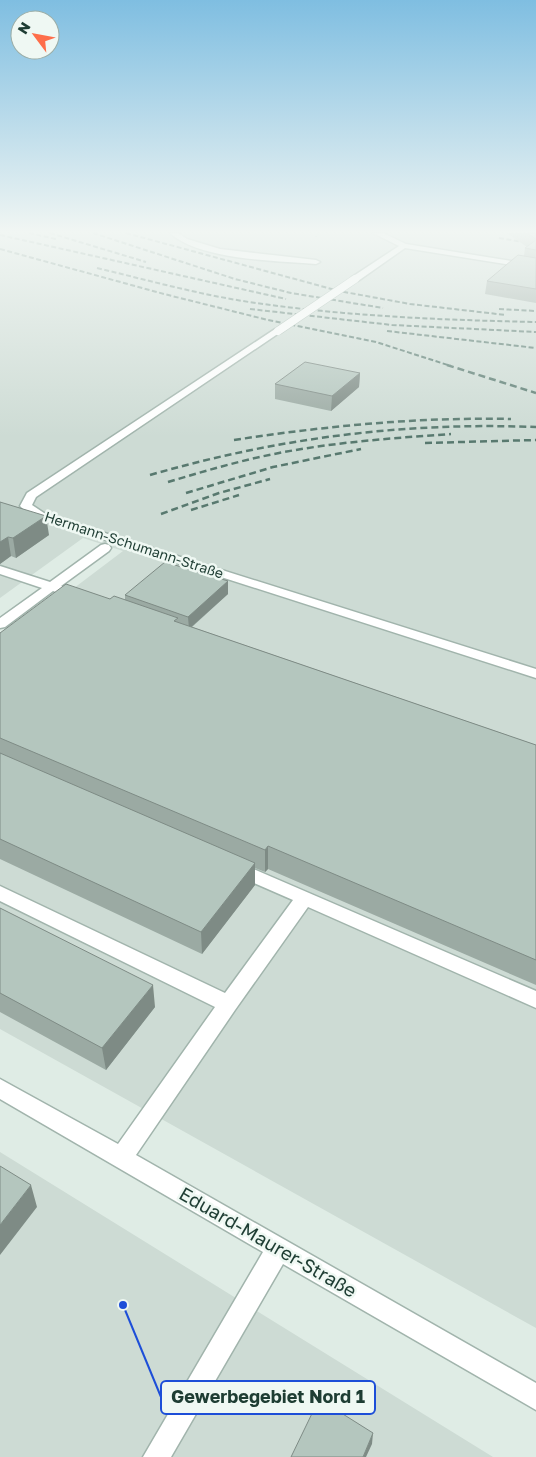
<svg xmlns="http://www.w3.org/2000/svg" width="536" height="1457" font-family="'Golos Text',sans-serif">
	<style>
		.built { fill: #cddbd4 }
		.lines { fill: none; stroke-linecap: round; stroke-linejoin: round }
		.minor-casing { stroke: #a1b4ac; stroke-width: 3 }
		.path { stroke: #7cb29f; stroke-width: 2; stroke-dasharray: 1 2; stroke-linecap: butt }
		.minor { fill: #fff; fill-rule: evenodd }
		.rail-far1 { stroke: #58796f; stroke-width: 2; stroke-dasharray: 5 2.5; stroke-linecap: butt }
		.rail { stroke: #58796f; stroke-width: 2.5; stroke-dasharray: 7 4; stroke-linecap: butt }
		.minor-bridge-casing { stroke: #a1b4ac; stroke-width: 9; stroke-linecap: butt }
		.minor-bridge { stroke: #fff; stroke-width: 8 }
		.wall { fill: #9baaa3 }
		.shaded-wall { fill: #7e8b85 }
		.building { fill: #b4c6be; stroke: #7e8b85 }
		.labels { text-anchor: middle; stroke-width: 5; stroke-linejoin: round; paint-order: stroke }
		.far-street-label { font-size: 14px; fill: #1e3d33; stroke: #eff8f3 }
		.near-street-label { font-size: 19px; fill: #1e3d33; stroke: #eff8f3 }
		.leader { fill: none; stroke: #1d4ed8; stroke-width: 2 }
		.callout-dot { fill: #1d4ed8; stroke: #eff8f3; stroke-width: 2 }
		.callout { fill: #eff8f3; stroke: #1d4ed8; stroke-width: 2 }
		.callout-label { font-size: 18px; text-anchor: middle; font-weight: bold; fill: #1e3d33 }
	</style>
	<rect width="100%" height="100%" fill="#dfece5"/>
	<!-- built -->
	<path class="built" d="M0 233H536V1328L0 1029V644L123 551 83 538 0 598Z
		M0 1152 493 1457H0Z"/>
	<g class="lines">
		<defs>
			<path id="minor" d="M170 233H178L187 239 220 249 316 260 320 262 316 264C277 261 199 260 170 233Z
				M373 233H383L406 244 536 265V269L405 248 358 281H352V277L399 246Z
				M275 329 282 331 36 497 32 505 44 513 92 529 536 669V678L84 533C64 527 35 522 20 506L27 493Z
				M105 544 109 545 111 548 109 551 61 586 82 592 83 595 82 598 77 599 53 591 5 627 0 628V618L42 588 0 574V566L50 582 101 545Z
				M237 862 536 991V1008L308 907 235 1010 136 1155 536 1383V1410L283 1264 171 1457H143L263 1252 0 1099V1079L118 1144 215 1007 0 901V886L225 993 293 900 231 873 228 868 231 863Z"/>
		</defs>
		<!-- minor casing -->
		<use href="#minor" class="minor-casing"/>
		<!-- path -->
		<path class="path" d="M316 237 319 233"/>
		<!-- minor -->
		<use href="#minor" class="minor"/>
		<!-- rail-far1 -->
		<path class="rail-far1" d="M29 233 56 239
			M50 233 146 262
			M93 233 235 279 291 293 383 308
			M126 233 339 291 410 304 506 315
			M0 235 286 299
			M499 238 536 244
			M0 249 164 294 268 320 376 342 451 366
			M97 268C147 280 197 294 249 302 344 316 440 320 536 322
			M250 309 392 325 536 332
			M499 309 536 311
			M387 331 536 348"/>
		<!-- rail -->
		<path class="rail" d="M447 365 536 393
			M234 440C326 426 418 417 511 419
			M425 443 536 440
			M150 475C278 438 403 422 536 427
			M168 482C205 471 242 460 279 453 336 442 394 438 451 434
			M186 493 273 467 361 449
			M191 510 239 495
			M161 514 219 493 270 479"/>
		<defs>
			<path id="minor-bridge" d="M278 331 355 279"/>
		</defs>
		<!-- minor-bridge casing -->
		<use href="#minor-bridge" class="minor-bridge-casing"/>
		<!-- minor-bridge -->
		<use href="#minor-bridge" class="minor-bridge"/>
	</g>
	<!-- wall -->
	<path class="wall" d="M507 233H536V303L485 294 487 281 524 256 525 248 527 247Z
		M360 373 359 387 331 411 275 399V384Z
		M0 502 49 535 16 558 11 556 0 564Z
		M228 581V594L192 627 536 745V985L268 869 265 872 255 868V885L202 954 0 859V633L110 599 125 600V595Z
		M0 908 155 1007 106 1070 0 1012Z"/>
	<!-- shaded-wall -->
	<path class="shaded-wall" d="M360 373 359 387 331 411 332 396Z
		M46 516 49 535 16 558 13 538Z
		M8 537 11 556 0 564V542Z
		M228 581V594L189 629 188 617Z
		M268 846V869L265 872V850Z
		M255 863V885L202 954 201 932Z
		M153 985 155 1007 106 1070 102 1048Z
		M31 1185 37 1207 0 1255V1225Z
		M373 1433 372 1444 366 1457H363Z"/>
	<!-- building -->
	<path class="building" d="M527 233H536V239Z
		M536 240V250L525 248Z
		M518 255 536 258V289L487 281Z
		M305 362 360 373 332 396 275 384Z
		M0 502 46 516 13 538 8 537 0 542Z
		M165 562 228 581 188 617 125 595Z
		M66 584 110 599 114 596 178 618 174 621 536 745V960L268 846 265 850 0 738V633Z
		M0 753 255 863 201 932 0 839Z
		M0 908 153 985 102 1048 0 993Z
		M0 1166 31 1185 0 1225Z
		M319 1399 373 1433 363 1457H291Z"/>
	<!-- sky -->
	<linearGradient id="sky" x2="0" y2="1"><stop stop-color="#7fbee1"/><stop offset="0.53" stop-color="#f1f6f3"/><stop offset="1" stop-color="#f1f6f3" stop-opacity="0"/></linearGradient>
	<rect width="536" height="437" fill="url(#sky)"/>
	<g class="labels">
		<!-- far-street labels -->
		<g class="far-street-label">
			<text transform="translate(134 545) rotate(18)" y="5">Hermann-Schumann-Straße</text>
		</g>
		<!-- near-street labels -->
		<g class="near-street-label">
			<text transform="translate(268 1242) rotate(30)" y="7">Eduard-Maurer-Straße</text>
		</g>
	</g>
	<!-- callouts -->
	<path class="leader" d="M123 1305L161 1397"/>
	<circle class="callout-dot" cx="123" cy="1305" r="5"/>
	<rect class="callout" x="161" y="1381" width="214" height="33" rx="5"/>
	<g class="callout-label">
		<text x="268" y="1403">Gewerbegebiet Nord 1</text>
	</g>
	<!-- north arrow -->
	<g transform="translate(35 35) rotate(302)"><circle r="24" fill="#eff8f3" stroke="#9bada6"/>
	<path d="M0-4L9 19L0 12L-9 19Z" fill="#fe6e4a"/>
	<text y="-8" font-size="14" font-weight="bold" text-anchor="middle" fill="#1e3d33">N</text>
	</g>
</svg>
